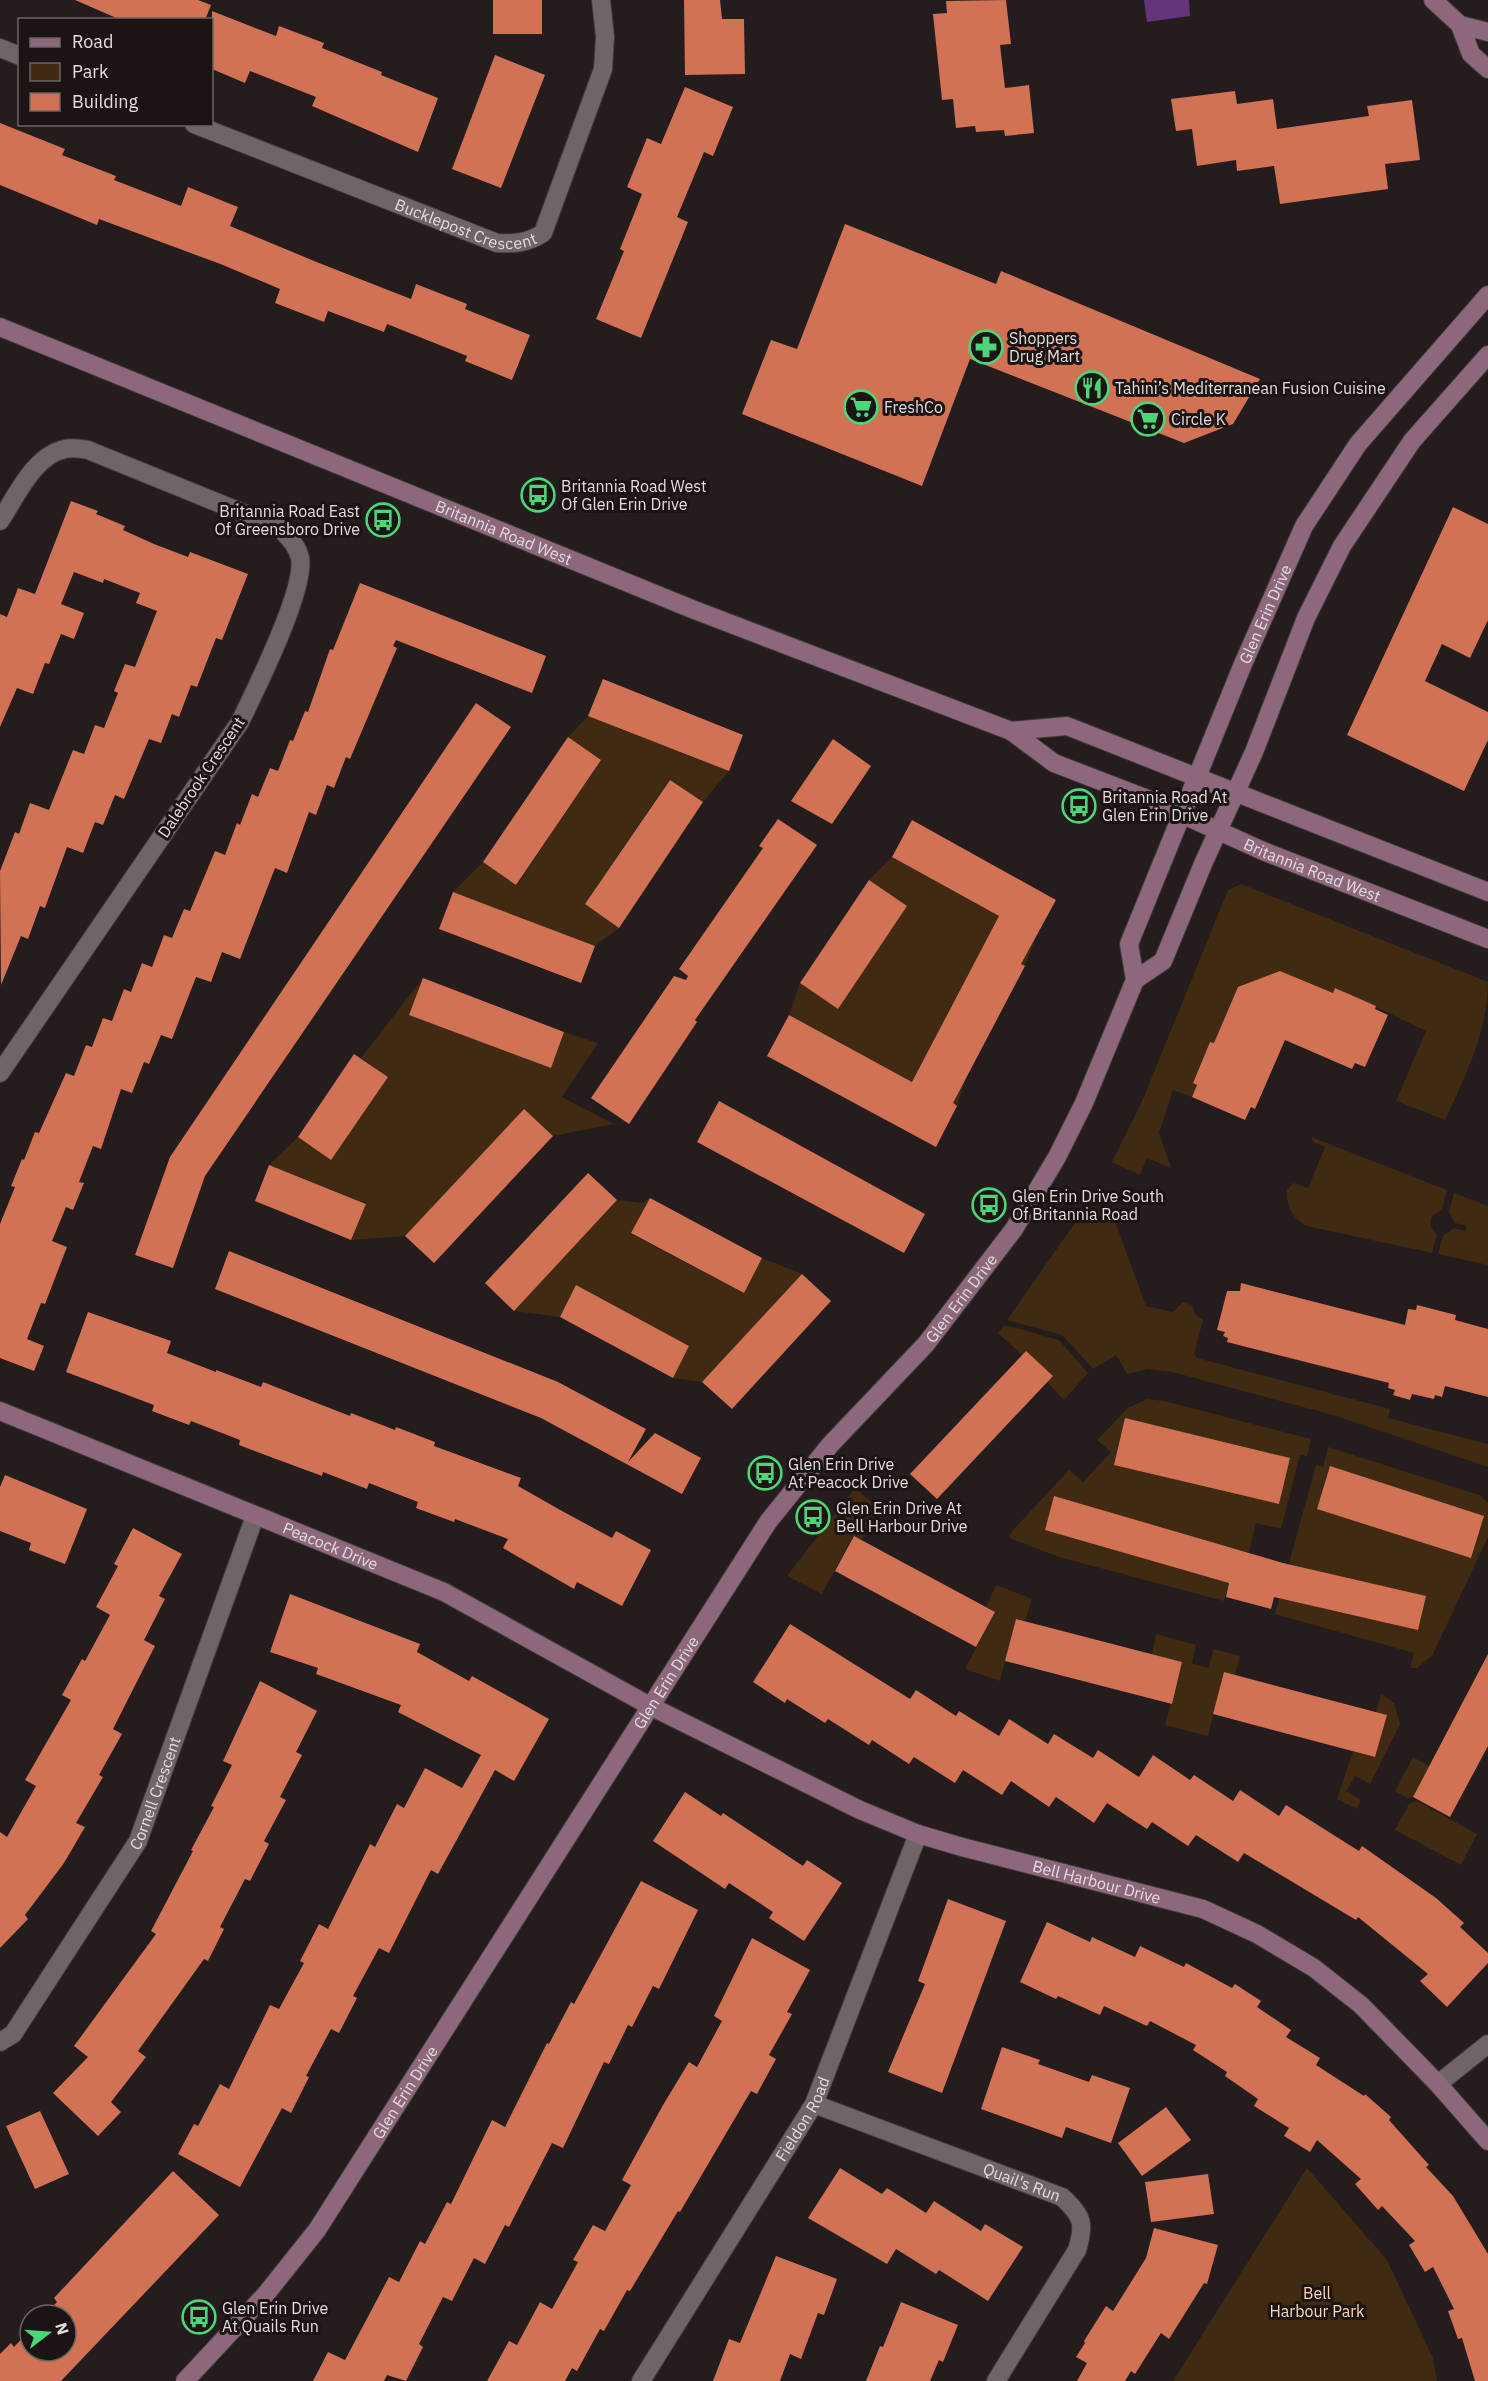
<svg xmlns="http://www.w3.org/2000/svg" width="1488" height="2381" font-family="'IBM Plex Sans',sans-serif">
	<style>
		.green { fill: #402a12 }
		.water { fill: #64337c }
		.building { fill: #d17255 }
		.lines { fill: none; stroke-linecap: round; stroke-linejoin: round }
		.street-casing { stroke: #403a3a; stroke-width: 20 }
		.secondary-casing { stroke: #403a3a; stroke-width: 20 }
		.street { stroke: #6f6566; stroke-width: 18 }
		.secondary { stroke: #8d687c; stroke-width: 18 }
		.labels { text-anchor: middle; stroke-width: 6; stroke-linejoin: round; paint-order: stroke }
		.street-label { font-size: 16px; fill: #e3dddd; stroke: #1b1314 }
		.poi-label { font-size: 16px; fill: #e3dddd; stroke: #1b1314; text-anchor: start }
		.park-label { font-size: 16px; fill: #fed9b6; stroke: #1b1314 }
	</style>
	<rect width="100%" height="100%" fill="#241c1d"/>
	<!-- green -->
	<path class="green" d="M588 716 729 771 703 802 669 780 585 904 619 928 595 946 453 892 483 862 517 885 601 760 568 737Z
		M892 857 1036 937 1025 966 985 945 967 1075 957 1106 789 1015 800 983 837 1008 869 880Z
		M1241 884 1488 982C1488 1031 1465 1077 1445 1120L1396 1101 1426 1031 1336 988 1333 993 1280 971 1238 988 1214 1043 1210 1042 1193 1082 1197 1085 1192 1097 1173 1090 1159 1133 1171 1168 1147 1158 1140 1175 1112 1162 1143 1099 1228 890Z
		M423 978 410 1015 550 1068 564 1032 598 1043 562 1097 614 1124 553 1136 524 1109 405 1236 351 1240 366 1203 269 1165 298 1137 331 1159 388 1077 361 1058Z
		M1311 1137 1447 1190 1442 1210C1429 1214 1427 1225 1437 1234L1432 1253 1307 1226C1292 1219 1286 1206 1287 1190L1293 1183 1308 1188 1325 1147 1313 1142Z
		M1454 1193 1488 1206V1265L1438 1254 1443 1236 1454 1228 1465 1231 1467 1226 1455 1223 1449 1212Z
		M650 1198 631 1234 743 1293 762 1258 802 1274 702 1382 673 1378 689 1346 577 1286 560 1317 514 1311 617 1200 643 1203Z
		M1086 1207 1112 1213 1146 1306 1173 1312 1183 1302 1192 1305 1195 1314 1203 1320 1194 1354 1197 1358 1390 1409 1388 1418 1488 1444V1467L1333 1415 1172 1372 1148 1369 1127 1374 1116 1355 1093 1369 1062 1335 1007 1320Z
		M1005 1325 1059 1340 1088 1373 1064 1400 1047 1382 1026 1351 1022 1355 998 1333Z
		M1147 1399 1164 1401 1311 1439 1307 1456 1300 1455 1281 1529 1256 1523 1249 1552 1238 1550 1224 1601 1059 1557 1009 1538 1013 1530 1069 1470 1083 1482 1111 1452 1097 1440 1128 1408Z
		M1328 1447 1479 1495 1488 1503V1537L1432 1656 1417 1668H1410L1414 1653 1275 1614 1316 1465 1323 1467Z
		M855 1488 880 1509 862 1540 853 1536 822 1594 787 1576Z
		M996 1585 1032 1599 1025 1621 1016 1619 1000 1681 965 1669 995 1612 986 1607Z
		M1156 1634 1196 1645 1192 1663 1208 1668 1214 1649 1240 1656 1235 1675 1224 1672 1208 1736 1165 1725 1182 1662 1152 1654Z
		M1381 1694 1394 1703 1400 1724 1370 1784 1355 1776 1346 1791 1361 1800 1357 1809 1337 1799 1353 1751 1375 1757 1386 1715 1376 1712Z
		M1413 1757 1429 1766 1413 1797 1408 1798 1395 1791Z
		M1417 1801 1477 1834 1461 1865 1395 1830 1409 1804Z
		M1307 2168 1387 2260 1433 2358 1437 2381H1173Z"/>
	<!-- water -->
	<path class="water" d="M1144 0H1189L1190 16 1147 22Z"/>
	<!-- building -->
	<path class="building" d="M75 0H198L211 5 205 20H121Z
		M493 0H542V34H493Z
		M684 0H720L722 19H744L745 74 685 75Z
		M1006 0 1011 44 1000 45 1005 88 1029 85 1034 133 1005 136 1004 130 976 132 975 126 956 128 953 99 942 100 933 14 947 13 946 1Z
		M212 11 276 36 279 26 324 43 322 48 382 72 381 75 438 98 418 152 312 106 316 97 250 71 245 83 212 69Z
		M495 55 545 75 501 188 452 169Z
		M685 87 733 107 713 156 704 152 677 217 688 222 641 338 596 319 624 251 620 249 642 194 627 187 647 138 661 144Z
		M1235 91 1237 104 1273 99 1277 129 1369 116 1367 106 1412 100 1420 160 1385 164 1388 189 1280 204 1274 166 1237 171 1236 160 1197 166 1192 129 1176 131 1171 99Z
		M0 123 65 149 62 155 116 176 114 180 181 206 188 187 238 207 230 226 319 263 411 299 416 284 467 304 465 309 530 335 512 380 465 361 467 356 387 324 384 332 328 311 324 322 275 303 280 289 223 265 99 219 97 225 0 185Z
		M845 224 996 284 1001 271 1260 379 1233 424 1184 443 970 359 922 486 742 414 771 340 797 349Z
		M71 501 98 511 96 514 125 526 123 530 154 544 188 557 190 552 248 574 222 640 216 638 197 687 191 685 179 717 172 714 161 743 149 739 124 799 115 795 103 825 95 822 83 853 67 847 45 908 40 906 28 939 21 936 1 985 0 871 15 832 19 834 30 803 49 810 73 750 84 754 95 725 104 728 118 693 114 691 125 664 135 667 157 611 136 603 140 593 104 579 103 583 74 572 61 604 84 613 74 639 61 634 49 664 45 663 33 694 17 688 0 727V614L7 617 18 588 35 594Z
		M1453 507 1488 524V620L1470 658 1442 644 1425 681 1488 712V740L1464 791 1347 735Z
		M360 583 546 656 532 693 396 640 393 646 397 648 350 759 346 757 334 788 327 785 316 815 309 812 287 873 275 868 240 959 222 952 211 982 196 977 172 1039 161 1035 149 1064 144 1062 132 1093 121 1089 101 1149 93 1146 79 1182 84 1183 73 1210 66 1207 52 1241 67 1247 45 1304 41 1303 27 1339 44 1346 34 1371 0 1358V1224L15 1187 11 1186 22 1159 24 1160 35 1132 39 1133 66 1073 74 1076 86 1045 92 1047 103 1018 112 1021 124 989 131 992 142 963 152 967 164 935 172 938 184 909 190 911 215 851 225 855 237 823 240 825 252 794 258 797 270 768 278 771 290 740 293 741 305 711 308 712 330 649 333 650Z
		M603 679 743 735 729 771 588 716Z
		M476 703 511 727 205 1176 173 1268 135 1255 170 1157Z
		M568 737 601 760 516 885 483 862Z
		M833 739 871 766 832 824 791 801Z
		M670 780 703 802 619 928 585 904Z
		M778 819 817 845 695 1020 697 1022 629 1124 591 1098 674 976 686 980 688 976 679 969 763 848 759 846Z
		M912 820 1056 900 1021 964 1025 966 953 1103 957 1106 936 1147 767 1056 789 1015 912 1082 999 916 892 857Z
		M869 880 907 906 838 1009 800 983Z
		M453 892 595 946 581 983 439 929Z
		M1280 971 1333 993 1335 988 1376 1006 1375 1009 1388 1015 1365 1067 1355 1063 1352 1069 1285 1040 1255 1109 1251 1107 1245 1120 1192 1097 1197 1085 1193 1083 1210 1042 1214 1043 1238 987Z
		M423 978 564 1032 551 1068 409 1015Z
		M354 1054 388 1077 331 1160 298 1137Z
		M719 1101 925 1214 904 1253 697 1142Z
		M524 1109 553 1136 434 1263 405 1236Z
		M269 1165 366 1204 351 1240 255 1201Z
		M588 1173 617 1200 514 1311 485 1283Z
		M650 1198 762 1258 744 1293 631 1233Z
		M229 1251 558 1382 646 1429 628 1462 655 1433 701 1458 682 1494 541 1418 215 1289Z
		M802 1274 831 1301 732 1409 702 1382Z
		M1241 1283 1405 1325 1408 1309 1416 1310 1417 1305 1456 1315 1455 1320 1488 1329V1397L1445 1386 1442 1397 1435 1395 1434 1399 1412 1394 1410 1400 1393 1395 1395 1390 1388 1388 1389 1383 1227 1342 1228 1338 1223 1336 1225 1332 1217 1330 1227 1291H1240Z
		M576 1285 689 1346 673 1378 560 1317Z
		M88 1312 171 1341 167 1353 216 1372V1370L261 1387 263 1382 350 1416 351 1413 395 1430 396 1427 435 1442 434 1446 521 1478 518 1486 562 1511 612 1538 616 1531 651 1550 622 1606 577 1582 574 1589 503 1548 508 1539 455 1519 454 1522 416 1508 418 1502 369 1483 367 1489 323 1472 322 1476 276 1459 239 1445 240 1440 191 1421 189 1425 152 1411 154 1405 66 1372Z
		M1026 1351 1053 1376 937 1499 910 1474Z
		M1125 1418 1290 1458 1279 1504 1114 1465Z
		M1330 1466 1484 1516 1471 1558 1317 1509Z
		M5 1475 87 1509 65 1564 29 1550 31 1543 0 1531V1487Z
		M1054 1496 1283 1563 1426 1596 1418 1630 1274 1597 1271 1609 1226 1597 1229 1583 1045 1530Z
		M133 1528 182 1554 159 1596 165 1599 144 1640 155 1646 113 1729 122 1734 99 1775 103 1777 76 1823 85 1827 64 1863 25 1915 28 1919 0 1948V1832L7 1837 36 1786 25 1780 71 1700 62 1695 82 1659 85 1661 110 1615 96 1607 118 1566 114 1564Z
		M854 1536 995 1612 976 1647 835 1571Z
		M290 1594 420 1644 417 1652 469 1681 472 1676 549 1719 514 1781 495 1770 438 1874 431 1870 389 1953 379 1948 353 1996 357 1998 339 2033 331 2029 306 2076 309 2077 291 2113 282 2108 240 2187 178 2154 194 2124 198 2126 220 2084 229 2089 270 2005 279 2009 304 1963 300 1961 319 1924 328 1929 370 1844 375 1847 397 1804 404 1808 425 1768 462 1788 481 1755 398 1712 401 1705 316 1674 318 1668 270 1652Z
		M1016 1619 1182 1662 1172 1704 1005 1661Z
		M790 1624 910 1699 916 1690 956 1716 959 1711 999 1736 1009 1719 1048 1744 1054 1734 1093 1758 1098 1750 1139 1777 1153 1755 1190 1780 1194 1775 1233 1801 1240 1790 1279 1816 1286 1805 1359 1851 1362 1846 1436 1898 1464 1923 1460 1927 1488 1953V1963L1447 2007 1420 1981 1428 1974 1358 1917 1356 1920 1244 1853 1238 1862 1196 1835 1188 1846 1152 1822 1147 1829 1107 1803 1094 1823 1056 1797 1049 1807 1011 1781 1002 1795 963 1770 955 1783 914 1757 909 1764 872 1740 869 1745 828 1719 825 1723 787 1699 785 1703 753 1682Z
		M1488 1654V1746L1450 1817 1413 1797Z
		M1224 1672 1387 1715 1375 1757 1213 1714Z
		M260 1681 317 1711 296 1752 302 1755 280 1797 286 1800 264 1841 269 1844 250 1881 245 1879 220 1927 224 1929 208 1961 204 1959 138 2051 146 2057 111 2102 121 2112 98 2136 53 2093 88 2057 74 2046 156 1934 151 1931 193 1851 191 1850 214 1807 211 1806 232 1765 223 1761Z
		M685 1792 721 1816 723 1813 803 1866 807 1860 842 1883 804 1941 769 1918 773 1912 729 1883 725 1889 653 1841Z
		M641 1881 698 1910 659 1989 653 1986 632 2027 628 2025 609 2064 604 2062 563 2148 552 2143 509 2227 505 2225 485 2264 474 2258 452 2301 443 2297 419 2344 423 2347 406 2381 387 2375 384 2381H313L328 2352 345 2360 389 2277 399 2282 420 2241 425 2244 447 2202 451 2204 492 2120 505 2127 547 2043 549 2044 571 2002 574 2004Z
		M948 1899 1006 1921 942 2093 888 2072 925 1984 918 1981Z
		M1047 1922 1090 1942 1092 1937 1135 1957 1140 1946 1184 1967 1186 1963 1232 1988 1235 1984 1261 2001 1257 2007 1291 2030 1286 2037 1320 2058 1316 2065 1364 2096 1365 2094 1391 2117 1389 2120 1429 2165 1426 2167 1453 2196 1488 2254V2381H1475L1462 2338 1458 2339 1448 2311 1454 2309 1433 2267 1425 2272 1409 2245 1415 2241 1382 2206 1378 2210 1355 2184 1361 2179 1317 2140 1310 2152 1284 2136 1289 2128 1254 2106 1258 2099 1225 2076 1227 2072 1193 2050 1196 2045 1150 2021 1147 2026 1104 2006 1100 2015 1058 1996 1056 1999 1020 1982Z
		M752 1938 810 1970 787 2012 792 2014 769 2055 776 2059 757 2094 751 2091 680 2212 678 2211 630 2291 627 2290 604 2331 600 2329 577 2371 572 2368 565 2381H487L509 2341 517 2345 540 2302 552 2309 578 2262 573 2260 593 2225 605 2231 631 2185 622 2180 663 2105 689 2062 697 2067 722 2021 714 2016Z
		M1002 2047 1040 2060 1038 2064 1089 2082 1092 2075 1130 2088 1111 2143 1066 2127 1062 2138 981 2109Z
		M1166 2107 1191 2140 1142 2176 1118 2143Z
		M40 2111 69 2174 35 2189 6 2126Z
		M840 2168 882 2194 887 2188 926 2213 934 2201 981 2231 985 2224 1023 2247 988 2301 939 2270 936 2274 896 2249 887 2264 808 2218Z
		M173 2171 219 2215 61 2381H0V2354L11 2343 14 2347 30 2330V2351H66V2315H45L57 2302 54 2298Z
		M1208 2174 1214 2214 1151 2222 1145 2182Z
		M1154 2228 1218 2245 1207 2284 1204 2283 1169 2339 1161 2333 1135 2374 1131 2371 1125 2381H1077L1087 2363 1076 2357 1085 2343 1084 2341 1106 2306 1113 2311 1146 2258Z
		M776 2256 837 2279 824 2315 818 2313 801 2359 790 2354 780 2381H713L729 2339 740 2343Z
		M901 2302 958 2325 943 2362 939 2360 930 2381H866L880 2346 883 2347Z"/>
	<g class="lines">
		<defs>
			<g id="street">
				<path d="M0 48 20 56"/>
				<path id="s1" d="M194 124 497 243C514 244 528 243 543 233L603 69 605 37 601 0"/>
				<path d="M0 521C16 497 34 455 65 449 72 447 81 449 88 450L280 528C288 537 297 545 300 558 306 589 255 691 240 722L0 1073"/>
				<path id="s2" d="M0 2042 13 2034 138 1841 255 1516"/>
				<path d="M1438 2084 1488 2044"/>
				<path id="s3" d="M814 2104 1062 2197C1083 2216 1085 2224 1077 2250L996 2381"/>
				<path id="s4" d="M641 2381 814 2104 918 1834"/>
			</g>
			<g id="secondary">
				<path d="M1433 0 1460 25 1471 54 1488 69"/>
				<path d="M1460 25 1488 32"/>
				<path id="s5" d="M0 327 692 609 1011 731 1054 763 1150 800 1263 851 1488 939"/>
				<path d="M1011 731 1067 726 1488 892"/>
				<path d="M1135 980 1163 961 1203 864 1254 752 1306 618 1342 546 1412 441 1488 355"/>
				<path id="s6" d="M0 1411 444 1592 650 1706 860 1810 918 1834 962 1847 1203 1909 1257 1934 1314 1968 1361 2005 1438 2084 1488 2141"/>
				<path id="s7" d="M185 2381 266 2294 317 2230 768 1522 830 1445 926 1344 1014 1229 1057 1157 1084 1103 1135 980 1129 944 1243 664 1304 526 1358 444 1488 295"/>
			</g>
		</defs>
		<!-- street casing -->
		<use href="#street" class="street-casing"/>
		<!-- secondary casing -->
		<use href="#secondary" class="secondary-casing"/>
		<!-- street -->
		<use href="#street" class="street"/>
		<!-- secondary -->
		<use href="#secondary" class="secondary"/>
	</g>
	<!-- icons -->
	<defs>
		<symbol id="pharmacy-ring" viewBox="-11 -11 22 22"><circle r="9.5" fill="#1b1314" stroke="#4bd677" stroke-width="1.5"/><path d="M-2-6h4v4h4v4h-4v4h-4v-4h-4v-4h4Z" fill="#4bd677"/></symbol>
		<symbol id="restaurant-ring" viewBox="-11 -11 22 22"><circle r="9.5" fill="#1b1314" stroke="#4bd677" stroke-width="1.5"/><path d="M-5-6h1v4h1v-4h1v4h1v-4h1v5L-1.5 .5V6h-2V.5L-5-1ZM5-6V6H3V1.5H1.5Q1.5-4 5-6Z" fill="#4bd677"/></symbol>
		<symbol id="supermarket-ring" viewBox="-11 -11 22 22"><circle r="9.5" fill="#1b1314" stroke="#4bd677" stroke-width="1.5"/><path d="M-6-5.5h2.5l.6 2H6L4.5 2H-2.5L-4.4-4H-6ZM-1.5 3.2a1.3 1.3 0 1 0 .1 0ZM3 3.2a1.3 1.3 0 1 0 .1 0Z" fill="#4bd677"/></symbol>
		<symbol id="bus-ring" viewBox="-11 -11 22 22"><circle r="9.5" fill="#1b1314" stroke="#4bd677" stroke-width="1.5"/><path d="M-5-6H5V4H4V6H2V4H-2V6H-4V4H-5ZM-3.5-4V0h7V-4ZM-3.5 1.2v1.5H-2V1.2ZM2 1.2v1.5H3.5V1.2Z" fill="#4bd677"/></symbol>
	</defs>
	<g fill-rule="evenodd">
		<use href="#pharmacy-ring" x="967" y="328" width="38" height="38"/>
		<use href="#restaurant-ring" x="1073" y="369" width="38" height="38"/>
		<use href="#supermarket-ring" x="842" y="388" width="38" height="38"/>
		<use href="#supermarket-ring" x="1129" y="400" width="38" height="38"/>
		<use href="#bus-ring" x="519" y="476" width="38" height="38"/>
		<use href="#bus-ring" x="364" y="501" width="38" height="38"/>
		<use href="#bus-ring" x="1060" y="787" width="38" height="38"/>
		<use href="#bus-ring" x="970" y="1186" width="38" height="38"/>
		<use href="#bus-ring" x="746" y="1454" width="38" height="38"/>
		<use href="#bus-ring" x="794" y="1498" width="38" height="38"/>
		<use href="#bus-ring" x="180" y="2298" width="38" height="38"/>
	</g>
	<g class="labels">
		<!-- street labels -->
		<g class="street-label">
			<text dy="6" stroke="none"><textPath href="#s1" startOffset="291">Bucklepost Crescent</textPath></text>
			<text dy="6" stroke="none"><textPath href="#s5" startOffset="544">Britannia Road West</textPath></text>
			<text dy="6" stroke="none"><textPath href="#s7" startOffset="2094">Glen Erin Drive</textPath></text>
			<text transform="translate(201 777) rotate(-56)" y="6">Dalebrook Crescent</text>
			<text dy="6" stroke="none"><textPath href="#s5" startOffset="1422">Britannia Road West</textPath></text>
			<text dy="6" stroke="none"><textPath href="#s7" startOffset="1336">Glen Erin Drive</textPath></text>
			<text dy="6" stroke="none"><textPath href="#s6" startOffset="357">Peacock Drive</textPath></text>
			<text dy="6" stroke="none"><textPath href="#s7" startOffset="850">Glen Erin Drive</textPath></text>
			<text dy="6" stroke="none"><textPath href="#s2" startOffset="296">Cornell Crescent</textPath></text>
			<text dy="6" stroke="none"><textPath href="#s6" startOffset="1197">Bell Harbour Drive</textPath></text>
			<text dy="6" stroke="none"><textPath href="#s7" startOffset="364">Glen Erin Drive</textPath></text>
			<text dy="6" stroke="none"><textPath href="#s4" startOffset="308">Fieldon Road</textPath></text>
			<text dy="6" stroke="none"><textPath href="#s3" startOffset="222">Quail's Run</textPath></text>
		</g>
		<!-- poi labels -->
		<g class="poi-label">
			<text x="1009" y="344">Shoppers<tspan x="1009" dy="18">Drug Mart</tspan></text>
			<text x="1115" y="394">Tahini’s Mediterranean Fusion Cuisine</text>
			<text x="884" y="413">FreshCo</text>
			<text x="1171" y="425">Circle K</text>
			<text x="561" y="492">Britannia Road West<tspan x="561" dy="18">Of Glen Erin Drive</tspan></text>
			<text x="360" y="517" text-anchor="end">Britannia Road East<tspan x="360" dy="18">Of Greensboro Drive</tspan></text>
			<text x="1102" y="803">Britannia Road At<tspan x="1102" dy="18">Glen Erin Drive</tspan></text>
			<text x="1012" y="1202">Glen Erin Drive South<tspan x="1012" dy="18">Of Britannia Road</tspan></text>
			<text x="788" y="1470">Glen Erin Drive<tspan x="788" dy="18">At Peacock Drive</tspan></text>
			<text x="836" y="1514">Glen Erin Drive At<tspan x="836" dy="18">Bell Harbour Drive</tspan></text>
			<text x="222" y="2314">Glen Erin Drive<tspan x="222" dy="18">At Quails Run</tspan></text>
		</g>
		<!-- park labels -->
		<g class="park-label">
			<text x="1317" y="2299">Bell<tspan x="1317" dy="18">Harbour Park</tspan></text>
		</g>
	</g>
	<!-- legend -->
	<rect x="18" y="18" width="195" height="108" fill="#1b1314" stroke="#6b6464" stroke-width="1.5"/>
	<rect x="30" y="38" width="30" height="9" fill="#8d687c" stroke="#6b6464" stroke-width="1.5"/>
	<text x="72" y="48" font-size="18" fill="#e3dddd">Road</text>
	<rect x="30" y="63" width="30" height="18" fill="#402a12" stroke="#6b6464" stroke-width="1.5"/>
	<text x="72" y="78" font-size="18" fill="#e3dddd">Park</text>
	<rect x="30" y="93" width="30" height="18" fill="#d17255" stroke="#6b6464" stroke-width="1.5"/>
	<text x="72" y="108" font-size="18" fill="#e3dddd">Building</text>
	<!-- north arrow -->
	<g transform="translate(48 2333) rotate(73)"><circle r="28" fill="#1b1314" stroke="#6b6464" stroke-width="1.5"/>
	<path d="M0-4.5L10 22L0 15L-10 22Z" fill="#4bd677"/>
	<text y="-9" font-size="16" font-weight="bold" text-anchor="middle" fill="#e3dddd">N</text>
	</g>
</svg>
